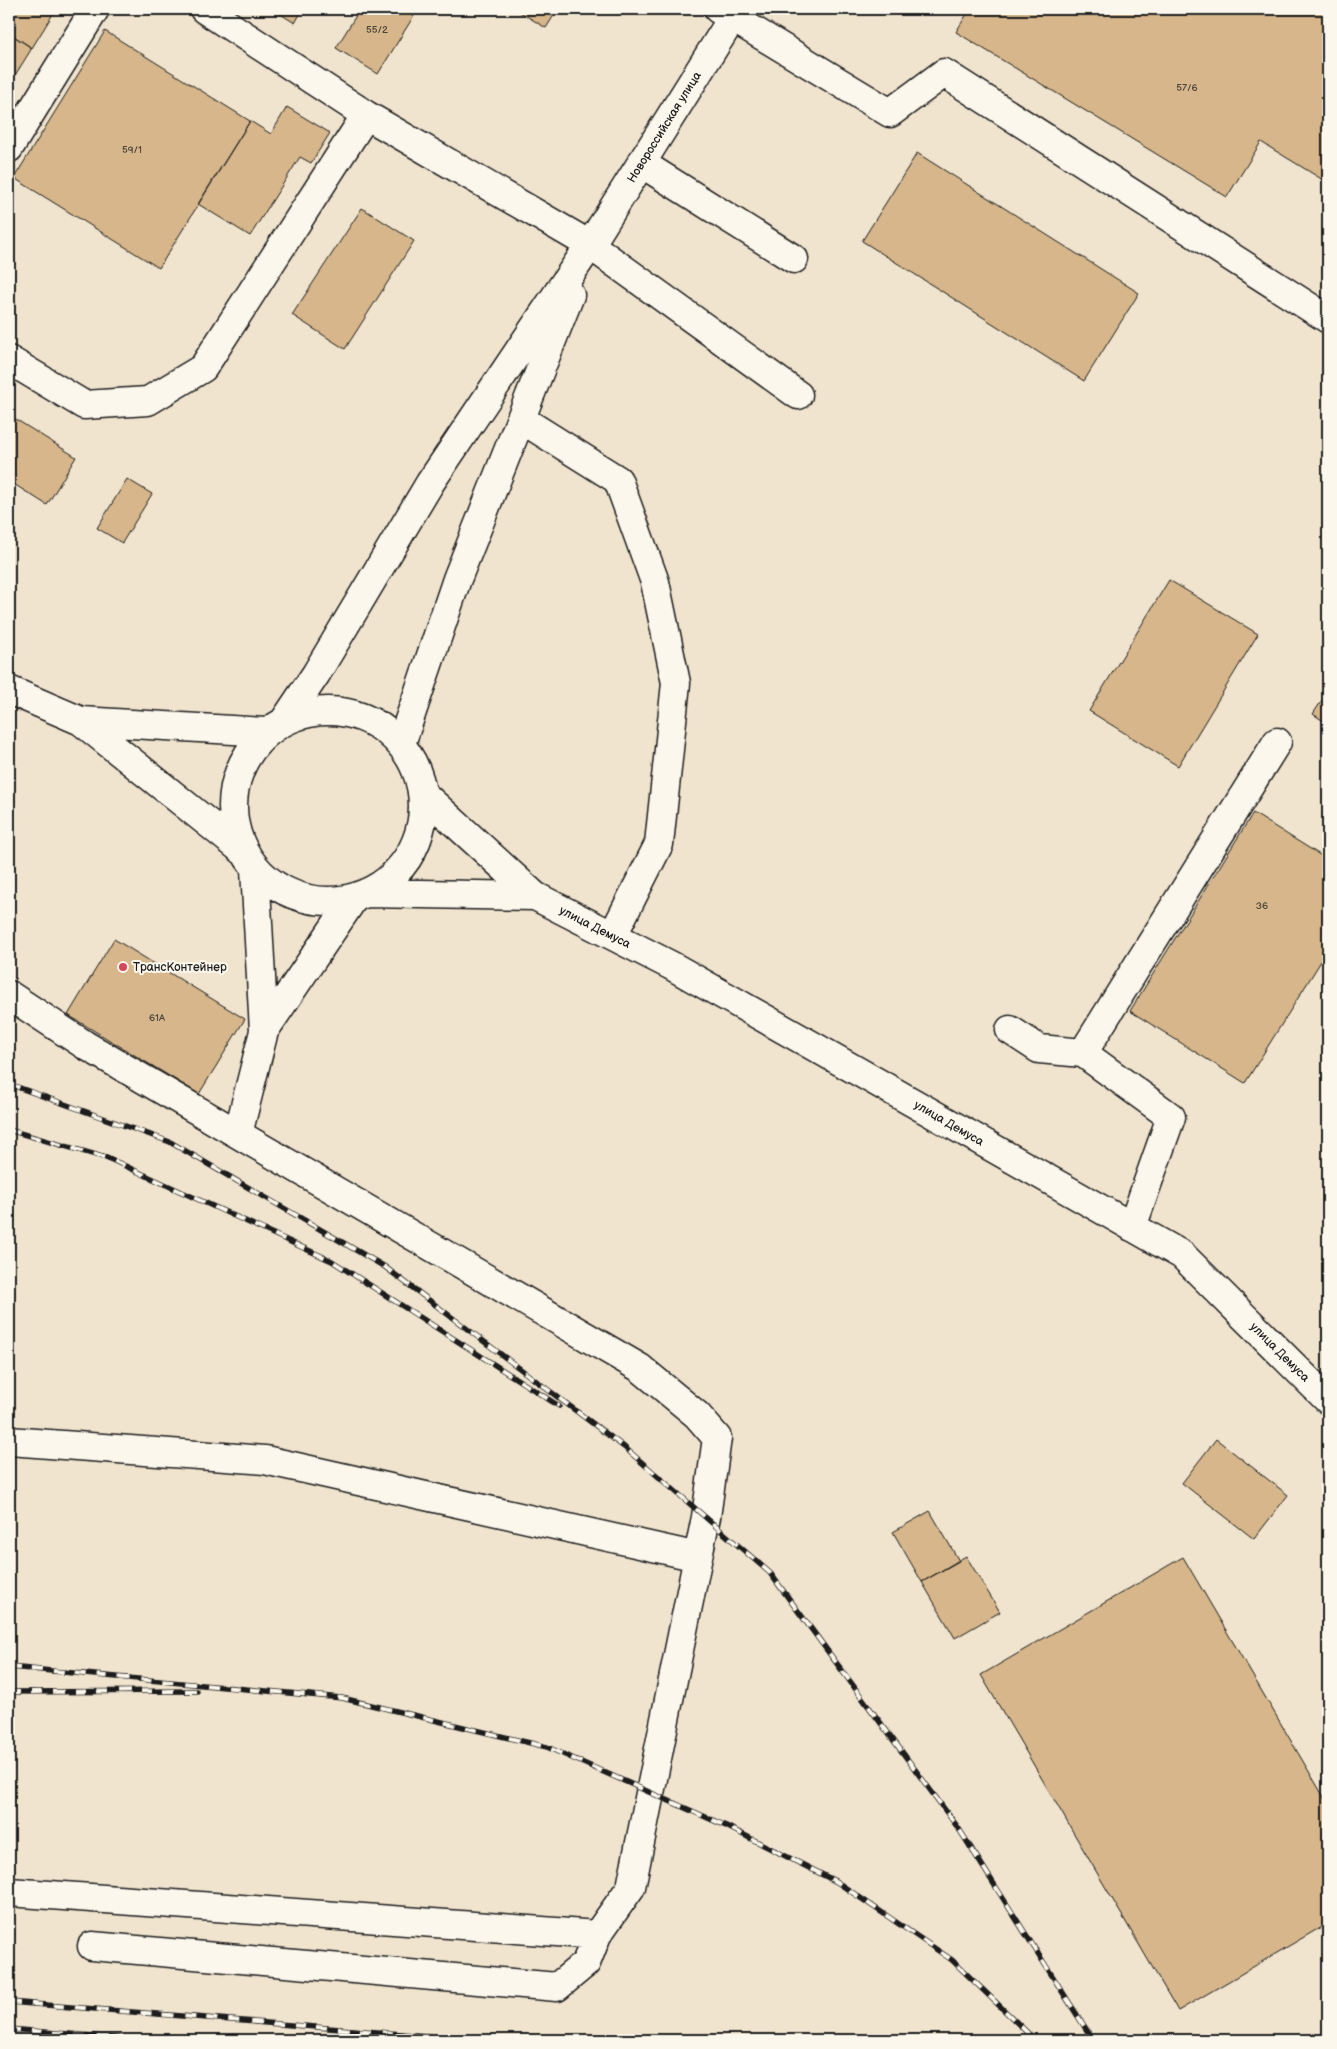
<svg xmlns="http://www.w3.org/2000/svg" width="1337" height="2049" font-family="'Balsamiq Sans',sans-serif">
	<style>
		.built { fill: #f0e4cf }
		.building { fill: #d6b68a; stroke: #1c1c1c }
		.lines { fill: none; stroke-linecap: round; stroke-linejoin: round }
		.minor-casing { stroke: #1c1c1c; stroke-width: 31 }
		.minor { stroke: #fbf7ec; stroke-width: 28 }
		.rail-casing { stroke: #1c1c1c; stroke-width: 5.5 }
		.rail { stroke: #fbf7ec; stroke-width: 4; stroke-dasharray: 11; stroke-linecap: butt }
		.poi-dot { fill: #d1495b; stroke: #fbf7ec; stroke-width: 2 }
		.labels { text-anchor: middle; stroke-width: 4; stroke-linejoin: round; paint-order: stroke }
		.number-label { font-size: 10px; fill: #4a4238 }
		.street-label { font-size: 12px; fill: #1c1c1c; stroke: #fbf7ec }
		.poi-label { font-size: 12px; fill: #1c1c1c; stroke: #fbf7ec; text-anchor: start }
	</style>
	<rect width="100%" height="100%" fill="#fbf7ec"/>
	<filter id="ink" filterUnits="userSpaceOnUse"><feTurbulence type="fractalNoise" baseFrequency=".02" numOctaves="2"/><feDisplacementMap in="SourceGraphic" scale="10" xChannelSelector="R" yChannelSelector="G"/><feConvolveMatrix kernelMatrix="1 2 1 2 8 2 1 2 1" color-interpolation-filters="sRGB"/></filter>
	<g filter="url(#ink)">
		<!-- built -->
		<path class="built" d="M9 9H1328V2040H9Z"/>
		<!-- building -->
		<path class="building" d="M9 9H56L32 48 9 33Z
			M272 9H303L295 23Z
			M360 9H418L378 74 336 48Z
			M515 9H558L546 28Z
			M970 9H1328V183L1261 142 1227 197 956 32Z
			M105 31 250 121 159 268 14 178Z
			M9 33 32 48 9 85Z
			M287 107 330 133 311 163 300 157 250 236 198 204 250 121 271 134Z
			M917 153 1139 293 1084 381 862 241Z
			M362 208 414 241 345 349 292 315Z
			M9 415 76 457 47 505 9 481Z
			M127 479 152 494 122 543 97 528Z
			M1169 580 1258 634 1178 766 1089 711Z
			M1328 691V724L1313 714Z
			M1253 813 1328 860V950L1245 1083 1130 1011Z
			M114 939 245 1019 199 1094 68 1015Z
			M1216 1439 1288 1495 1254 1539 1182 1483Z
			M930 1511 959 1561 922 1582 893 1532Z
			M966 1556 1000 1612 955 1638 922 1582Z
			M1183 1557 1328 1804V1888L1326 1889 1328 1893V1923L1178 2011 981 1675Z"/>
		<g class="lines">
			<defs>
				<path id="minor" d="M204 9 366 115 590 245 798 395
					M718 9 890 113 944 73 1328 319
					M9 148 95 9
					M641 163 794 259
					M9 360 84 405 148 401 203 368 366 115
					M521 419 618 480 655 582 676 683 659 844 613 935
					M9 690 81 721 243 851
					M233 806a95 95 0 1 1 190 0a95 95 0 1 1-190 0Z
					M285 720 316 674 430 483 590 245 738 9
					M81 721 266 732
					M401 744 457 579 570 295
					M422 793 535 896 672 966 1182 1255 1328 1400
					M367 893 535 896
					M9 995 85 1045 640 1368 697 1415 717 1438 706 1517 631 1887 597 1935 586 1963 557 1987 92 1946
					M1010 1030 1039 1049 1083 1053 1277 742
					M264 1031 354 898
					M1083 1053 1171 1117 1132 1227
					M238 1134 264 1031 255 869
					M9 1441 265 1460 698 1557
					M9 1892 597 1935"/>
			</defs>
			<!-- minor casing -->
			<use href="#minor" class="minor-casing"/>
			<!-- minor -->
			<use href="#minor" class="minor"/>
			<defs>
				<path id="rail" d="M9 1084 170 1142 385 1267 624 1447 770 1573 959 1829 1093 2040
					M9 1130 110 1159 332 1261 559 1406
					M9 1667 342 1698 547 1747 726 1826 837 1882 952 1960 1035 2040
					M9 1692 197 1691
					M9 2002 476 2040
					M9 2029 140 2040"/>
			</defs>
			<!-- rail casing -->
			<use href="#rail" class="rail-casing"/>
			<!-- rail -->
			<use href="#rail" class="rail"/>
		</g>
	</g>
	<!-- markers -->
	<circle class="poi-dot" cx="123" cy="967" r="5"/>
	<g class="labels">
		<!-- number labels -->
		<g class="number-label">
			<text x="377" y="33">55/2</text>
			<text x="1187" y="91">57/6</text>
			<text x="132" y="153">59/1</text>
			<text x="1262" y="909">36</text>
			<text x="157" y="1021">61А</text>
		</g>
		<!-- street labels -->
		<g class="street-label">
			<text transform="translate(664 127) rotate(-58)" y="4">Новороссийская улица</text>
			<text transform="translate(595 927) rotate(27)" y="4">улица Демуса</text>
			<text transform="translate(949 1123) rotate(30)" y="4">улица Демуса</text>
			<text transform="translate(1280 1352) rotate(45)" y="4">улица Демуса</text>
		</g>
		<!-- poi labels -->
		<g class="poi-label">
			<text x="133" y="971">ТрансКонтейнер</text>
		</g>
	</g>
	<!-- margin -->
	<rect width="1337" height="2049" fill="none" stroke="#fbf7ec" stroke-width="30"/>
	<rect x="15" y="15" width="1307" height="2019" fill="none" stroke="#1c1c1c" stroke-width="2" filter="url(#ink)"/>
</svg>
